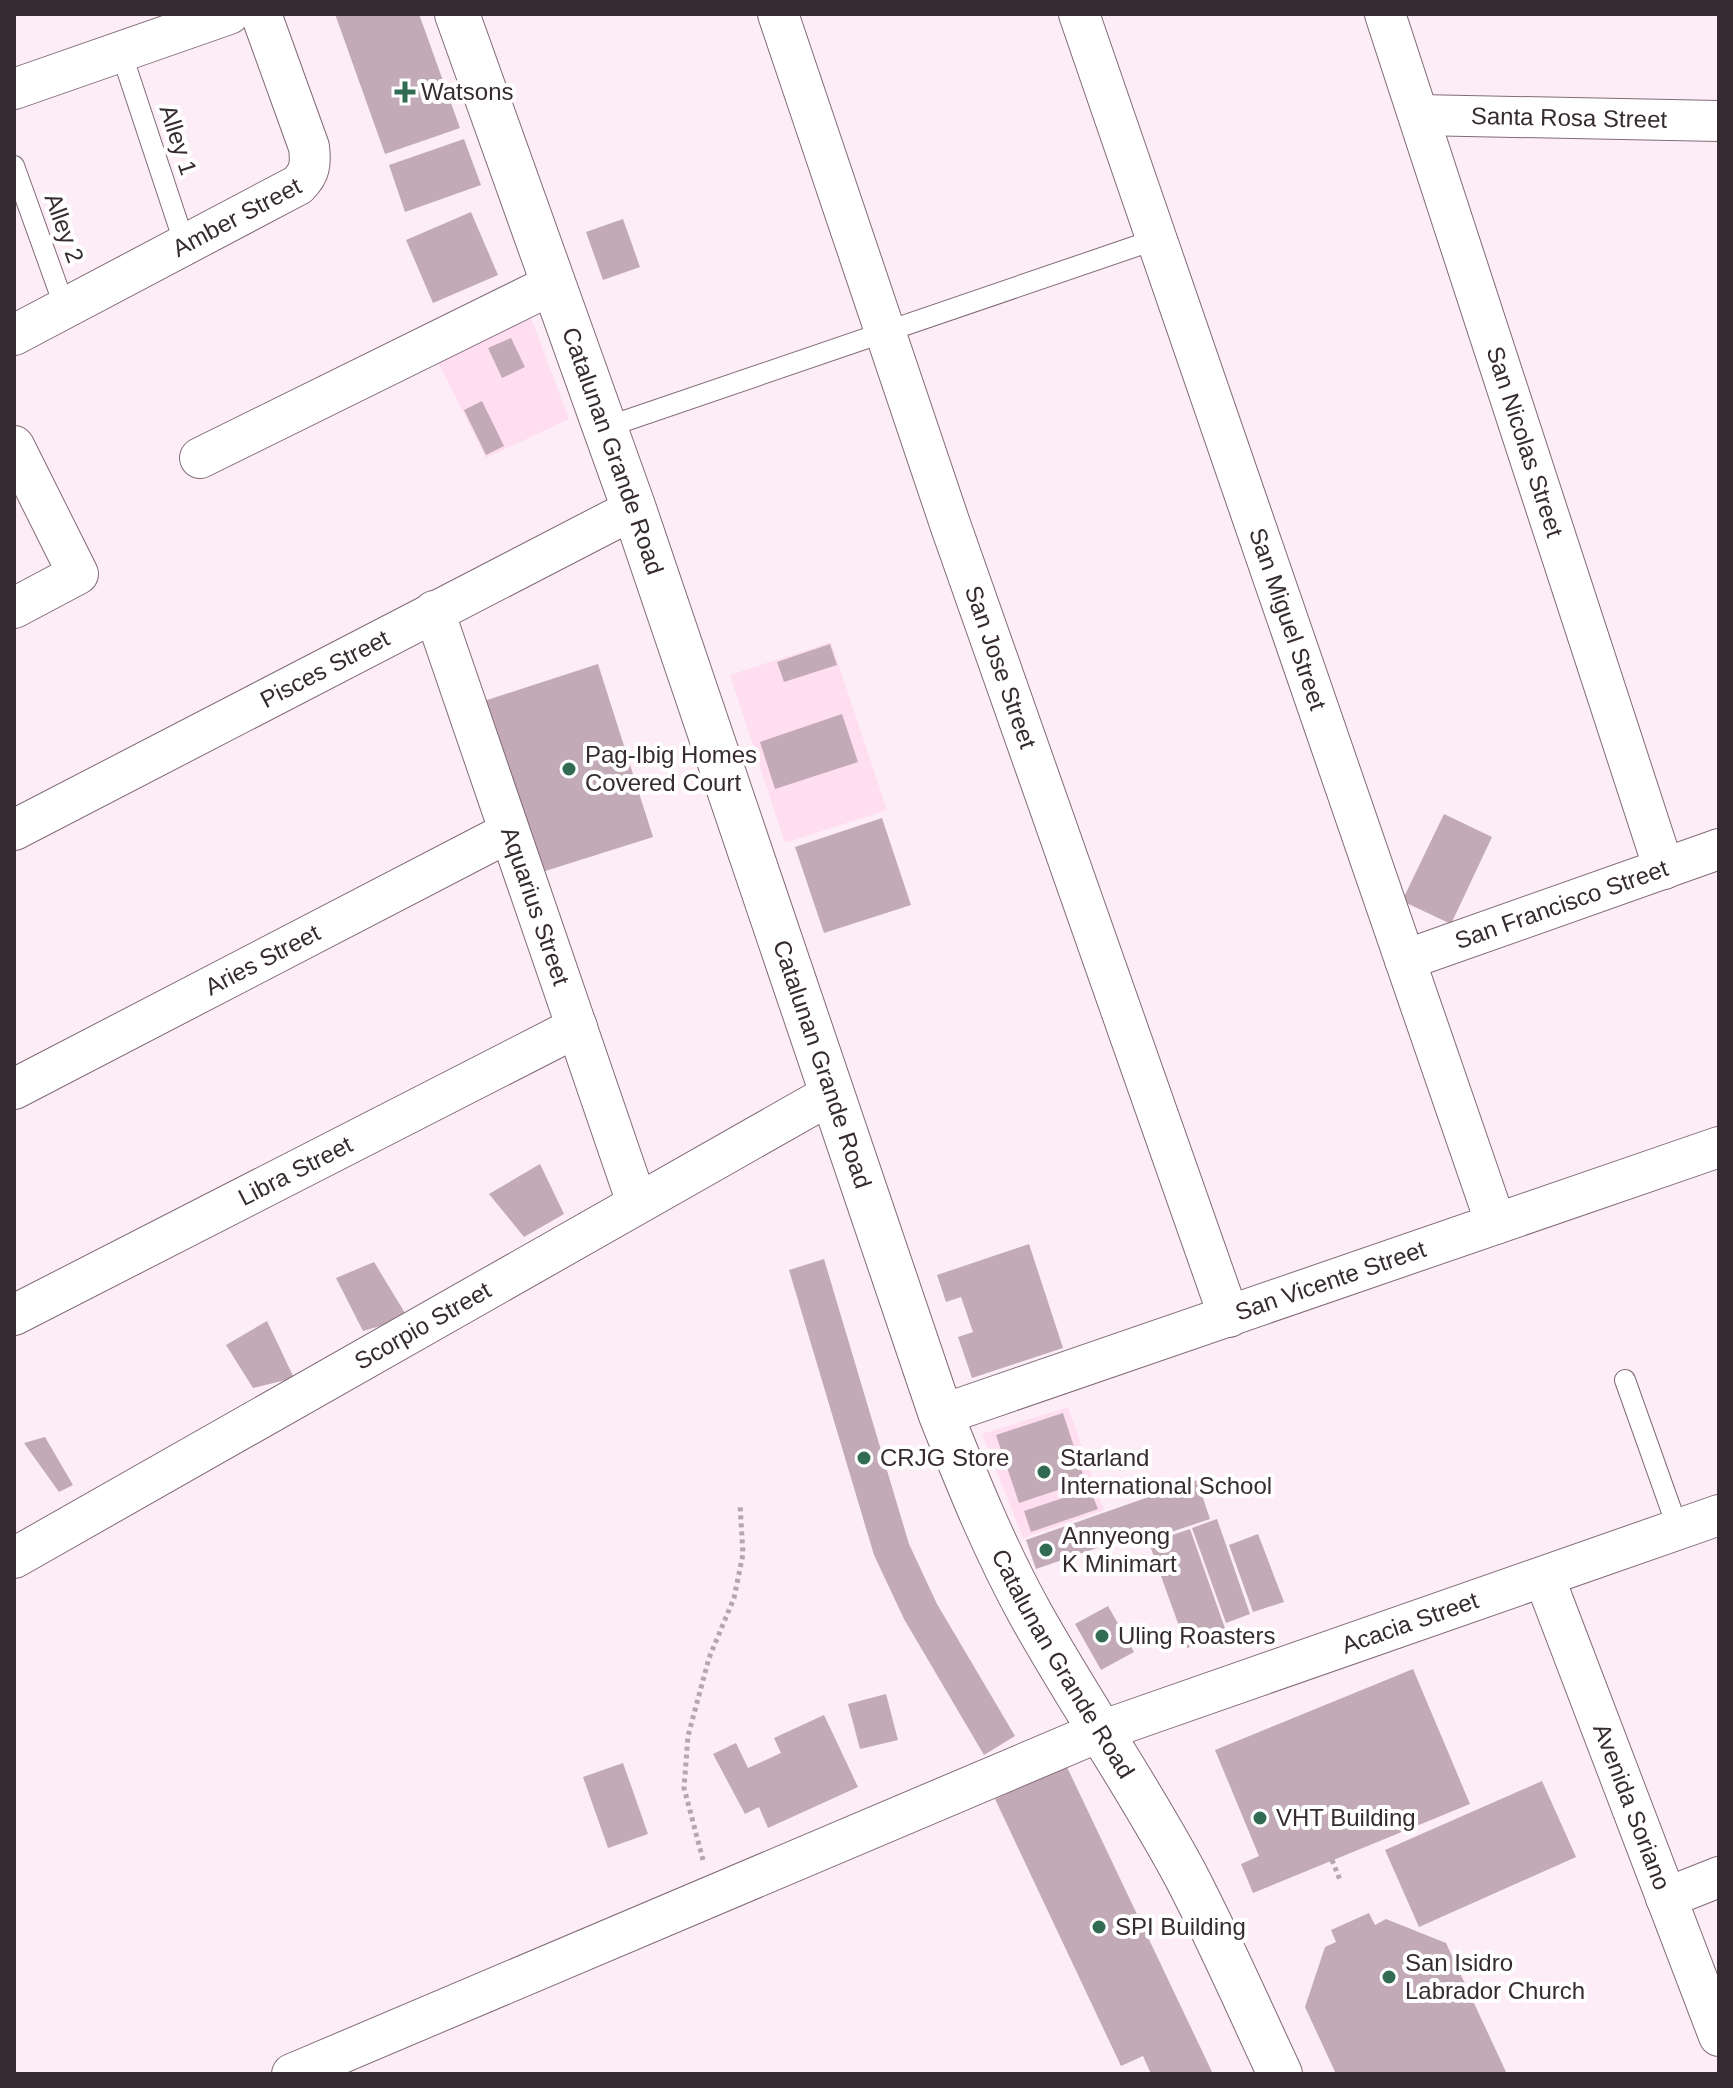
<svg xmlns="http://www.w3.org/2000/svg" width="1733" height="2088" font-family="Helvetica,sans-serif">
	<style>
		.built { fill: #ffdef0 }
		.building { fill: #c2aab7 }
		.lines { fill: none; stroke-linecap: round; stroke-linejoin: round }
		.lane-casing { stroke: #816b77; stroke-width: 22 }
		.street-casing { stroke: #816b77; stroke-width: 42 }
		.primary-casing { stroke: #816b77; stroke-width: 46 }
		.path { stroke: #b5a7ae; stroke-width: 5; stroke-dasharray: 4 4; stroke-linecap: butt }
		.lane { stroke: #fff; stroke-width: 20 }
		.street { stroke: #fff; stroke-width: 40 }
		.primary { stroke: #fff; stroke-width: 44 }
		.poi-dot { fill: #326b54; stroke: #fff; stroke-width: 3 }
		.labels { text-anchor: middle; stroke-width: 8; stroke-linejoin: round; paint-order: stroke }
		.poi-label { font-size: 24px; fill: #352b30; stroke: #fff; text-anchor: start }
		.street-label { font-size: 24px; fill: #352b30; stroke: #fff }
	</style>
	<rect width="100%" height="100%" fill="#fdedf6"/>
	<!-- built -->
	<path class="built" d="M531 318 569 419 486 458 438 362Z
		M831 642 887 810 785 843 730 675Z
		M1068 1407 1104 1510 1023 1538 982 1434Z"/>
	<!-- building -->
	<path class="building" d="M335 14H419L460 128 385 154Z
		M464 139 481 185 405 212 389 165Z
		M471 212 498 275 433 303 406 240Z
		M623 219 640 267 603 280 586 232Z
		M511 338 525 367 502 378 488 348Z
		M482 401 504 446 486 455 464 410Z
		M830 644 837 665 784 682 777 662Z
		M598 664 653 837 539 873 484 701Z
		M842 714 858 762 775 789 760 742Z
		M1444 814 1492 837 1451 924 1402 901Z
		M882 818 911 905 824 933 795 847Z
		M540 1164 564 1214 524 1237 489 1194Z
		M1029 1244 1063 1348 972 1378 958 1337 973 1332 961 1297 946 1302 937 1275Z
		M824 1259 909 1544 937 1604 1015 1736 984 1755 904 1619 874 1555 789 1270Z
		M374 1262 408 1318 363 1331 336 1278Z
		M267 1321 294 1378 253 1388 226 1345Z
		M1063 1413 1085 1481 1019 1503 996 1435Z
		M45 1437 73 1485 59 1492 24 1443Z
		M1197 1480 1210 1519 1129 1546 1126 1538 1036 1569 1026 1540Z
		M1090 1489 1098 1509 1031 1532 1024 1511Z
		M1217 1519 1250 1614 1226 1623 1192 1528Z
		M1190 1529 1227 1634 1187 1648 1149 1543Z
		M1258 1534 1284 1602 1253 1612 1229 1545Z
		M1108 1606 1134 1652 1101 1670 1075 1624Z
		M1413 1669 1470 1804 1253 1893 1241 1864 1259 1856 1215 1750Z
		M886 1694 898 1740 860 1749 848 1704Z
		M824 1715 858 1787 768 1828 759 1807 745 1814 713 1754 736 1743 748 1768 781 1753 774 1738Z
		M623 1763 648 1834 608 1848 583 1777Z
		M1066 1765 1213 2074H1151L1143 2056 1121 2066 995 1799Z
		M1542 1781 1576 1857 1419 1927 1385 1850Z
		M1369 1913 1375 1925 1386 1919 1446 1943 1507 2074H1336L1305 2007 1325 1947 1336 1942 1331 1930Z"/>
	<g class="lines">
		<defs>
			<path id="lane" d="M121 52 185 245
				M14 166 65 308
				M604 428 1157 239
				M1625 1380 1678 1529"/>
			<g id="street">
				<path id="s1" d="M778 14 950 524 1229 1317"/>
				<path id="s2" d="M1079 14 1496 1224"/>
				<path id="s3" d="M1385 14 1664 869"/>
				<path d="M14 89 229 14"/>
				<path id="s4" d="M1419 115 1719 121"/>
				<path id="s5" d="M14 335 298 185C310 173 311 164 309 147L261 14"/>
				<path d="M14 446 78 574 14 608"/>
				<path d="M200 458 553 284"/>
				<path id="s6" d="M434 611 637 1203"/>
				<path id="s7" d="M14 830 634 509"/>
				<path id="s8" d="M1405 960 1719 849"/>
				<path id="s9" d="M14 1089 509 832"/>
				<path id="s10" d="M14 1315 577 1027"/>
				<path id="s11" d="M941 1415 1719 1147"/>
				<path id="s12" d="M14 1558 833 1093"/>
				<path id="s13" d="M1544 1577 1719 2036"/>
				<path d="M1666 1898 1719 1877"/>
				<path id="s14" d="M292 2074 1101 1731 1719 1515"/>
			</g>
			<g id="primary">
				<path id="s15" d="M457 14 634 509 941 1415C968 1483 995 1550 1031 1615 1080 1703 1138 1786 1186 1876 1220 1941 1249 2008 1280 2074"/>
			</g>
		</defs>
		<!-- lane casing -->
		<use href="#lane" class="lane-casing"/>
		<!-- street casing -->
		<use href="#street" class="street-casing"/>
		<!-- primary casing -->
		<use href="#primary" class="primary-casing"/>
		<!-- path -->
		<path class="path" d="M703 1860 684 1788 688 1736 709 1658 734 1598 743 1554 740 1504
			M1332 1860 1340 1880"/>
		<!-- lane -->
		<use href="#lane" class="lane"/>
		<!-- street -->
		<use href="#street" class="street"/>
		<!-- primary -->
		<use href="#primary" class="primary"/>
	</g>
	<!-- markers -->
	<g class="poi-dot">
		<path d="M401 80h8v8h8v8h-8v8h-8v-8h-8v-8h8z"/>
		<circle cx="569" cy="769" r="8"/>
		<circle cx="864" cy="1458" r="8"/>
		<circle cx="1044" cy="1472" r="8"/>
		<circle cx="1046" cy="1550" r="8"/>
		<circle cx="1102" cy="1636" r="8"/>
		<circle cx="1260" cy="1818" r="8"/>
		<circle cx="1099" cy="1927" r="8"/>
		<circle cx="1389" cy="1977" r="8"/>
	</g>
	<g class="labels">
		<!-- poi labels -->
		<g class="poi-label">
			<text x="421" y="100">Watsons</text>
			<text x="585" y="763">Pag-Ibig Homes<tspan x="585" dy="28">Covered Court</tspan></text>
			<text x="880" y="1466">CRJG Store</text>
			<text x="1060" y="1466">Starland<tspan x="1060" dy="28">International School</tspan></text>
			<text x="1062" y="1544">Annyeong<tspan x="1062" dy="28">K Minimart</tspan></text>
			<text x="1118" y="1644">Uling Roasters</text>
			<text x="1276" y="1826">VHT Building</text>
			<text x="1115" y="1935">SPI Building</text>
			<text x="1405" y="1971">San Isidro<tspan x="1405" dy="28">Labrador Church</tspan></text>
		</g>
		<!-- street labels -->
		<g class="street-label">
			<text dy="8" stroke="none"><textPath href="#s4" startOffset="150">Santa Rosa Street</textPath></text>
			<text transform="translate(178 140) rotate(72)" y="8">Alley 1</text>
			<text dy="8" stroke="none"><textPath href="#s5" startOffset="252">Amber Street</textPath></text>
			<text transform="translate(64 228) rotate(70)" y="8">Alley 2</text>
			<text dy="8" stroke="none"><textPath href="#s3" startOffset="450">San Nicolas Street</textPath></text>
			<text dy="8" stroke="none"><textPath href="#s15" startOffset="464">Catalunan Grande Road</textPath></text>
			<text dy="8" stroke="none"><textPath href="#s2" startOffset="640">San Miguel Street</textPath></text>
			<text dy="8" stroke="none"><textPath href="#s1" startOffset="690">San Jose Street</textPath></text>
			<text dy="8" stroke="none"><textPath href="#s7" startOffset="350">Pisces Street</textPath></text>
			<text dy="8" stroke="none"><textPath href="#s8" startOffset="166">San Francisco Street</textPath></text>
			<text dy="8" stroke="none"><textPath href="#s6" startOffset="312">Aquarius Street</textPath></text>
			<text dy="8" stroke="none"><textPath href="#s9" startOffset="280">Aries Street</textPath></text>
			<text dy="8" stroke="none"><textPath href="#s15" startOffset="1112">Catalunan Grande Road</textPath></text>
			<text dy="8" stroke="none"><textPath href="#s10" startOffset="316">Libra Street</textPath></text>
			<text dy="8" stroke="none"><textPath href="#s11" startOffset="412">San Vicente Street</textPath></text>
			<text dy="8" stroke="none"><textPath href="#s12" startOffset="470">Scorpio Street</textPath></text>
			<text dy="8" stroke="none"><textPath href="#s14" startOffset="1206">Acacia Street</textPath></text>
			<text dy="8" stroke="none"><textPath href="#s15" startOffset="1760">Catalunan Grande Road</textPath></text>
			<text dy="8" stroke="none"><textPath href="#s13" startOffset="246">Avenida Soriano</textPath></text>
		</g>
	</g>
	<!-- border -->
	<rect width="1733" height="2088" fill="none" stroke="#352b30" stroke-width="32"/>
</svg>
